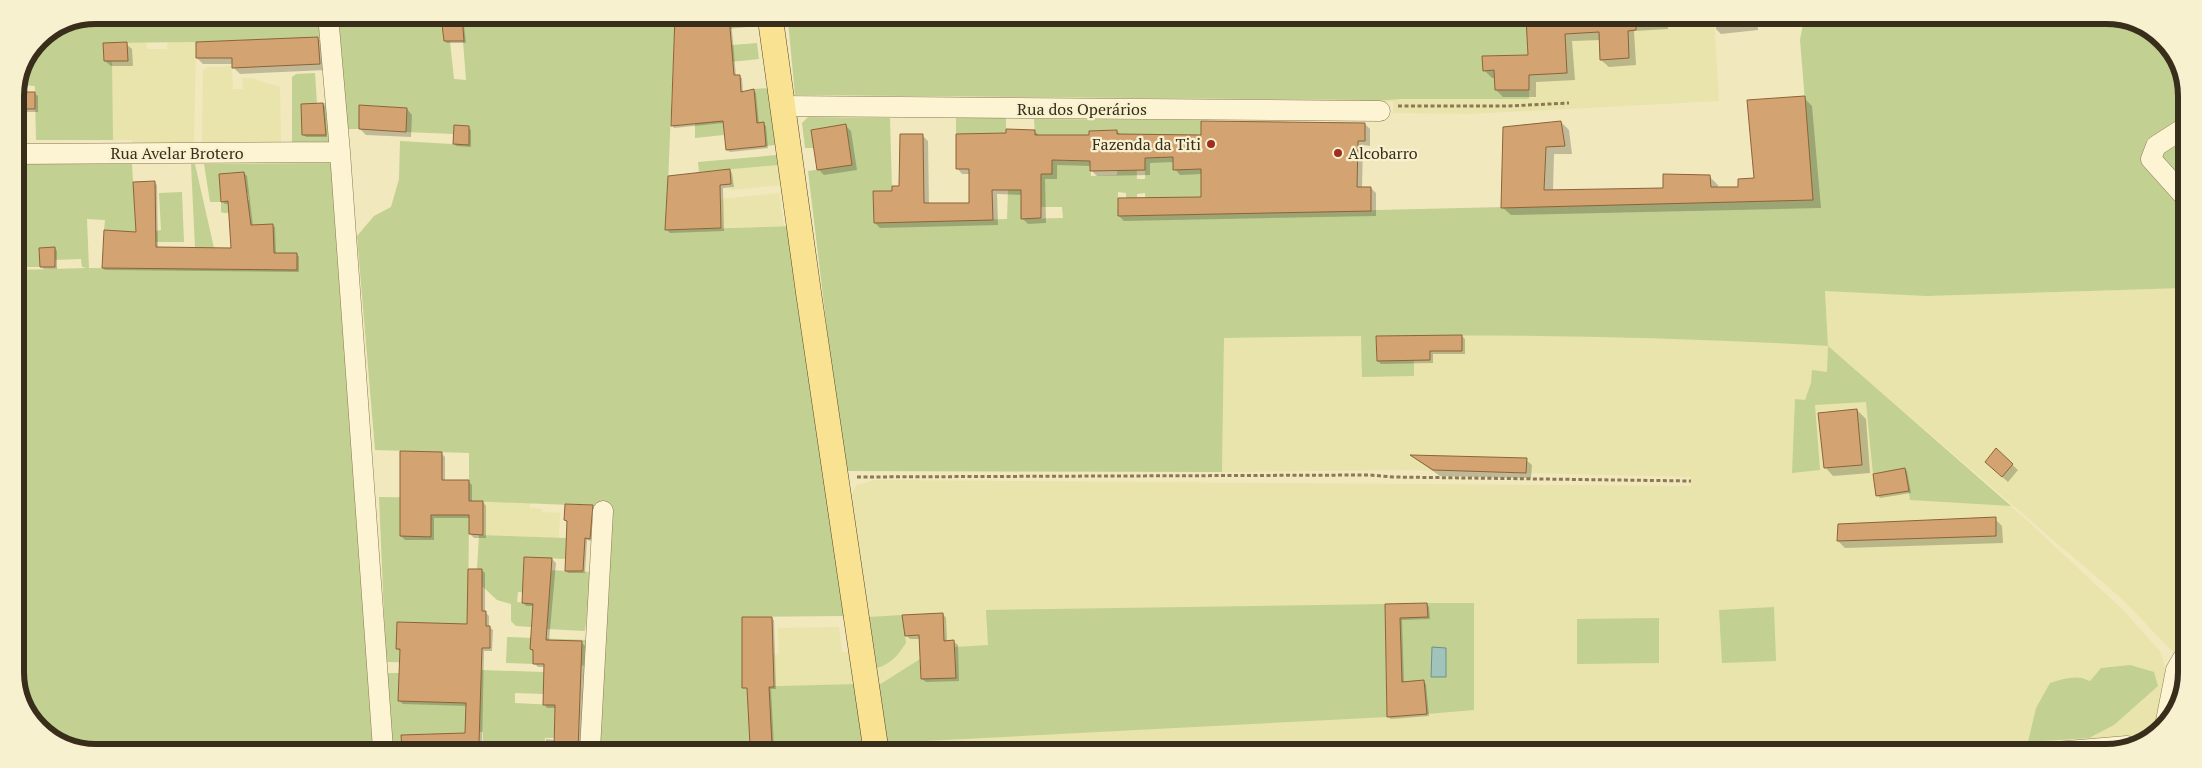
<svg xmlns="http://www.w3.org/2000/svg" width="2202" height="768" font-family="'PT Serif',serif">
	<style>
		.farmland { fill: #e8e4ab; fill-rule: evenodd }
		.green { fill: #c2d091; fill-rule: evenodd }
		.water { fill: #a2c3bc; stroke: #68918b }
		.shadow { fill: #0003 }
		.building { fill: #d3a471; stroke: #8d6339 }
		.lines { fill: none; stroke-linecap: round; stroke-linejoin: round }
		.minor-casing { stroke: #8b7855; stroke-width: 21 }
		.major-casing { stroke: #59452a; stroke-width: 26 }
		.path { stroke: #8b7855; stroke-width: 3; stroke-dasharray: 4 2.5; stroke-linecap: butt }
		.minor { stroke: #fcf4d2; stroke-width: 20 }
		.major { stroke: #f9e392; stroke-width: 25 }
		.poi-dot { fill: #a02d20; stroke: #f8f1cf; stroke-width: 2 }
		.labels { text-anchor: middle; stroke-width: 4.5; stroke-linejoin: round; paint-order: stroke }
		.street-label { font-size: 16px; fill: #392d1b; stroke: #f8f1cf }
		.poi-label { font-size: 16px; fill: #392d1b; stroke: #f8f1cf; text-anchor: end }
		.rim { fill: none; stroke: #392d1b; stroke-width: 6 }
	</style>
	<rect width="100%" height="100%" fill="#f1e8be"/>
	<!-- farmland -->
	<path class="farmland" d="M787 16 894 17 895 22 788 21Z
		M1360 18H1714L1719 101 1471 114 1393 113V102H1360Z
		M146 42 147 49H167L168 42H196L194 144 133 145 132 140H36L33 51 103 43Z
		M232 66 233 89H243L242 78H251L280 87 281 144H202L203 70 208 67Z
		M779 165 782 185 731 190 730 169Z
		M779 193 784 226 721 228V199Z
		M2185 288 2183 650 2173 652 2122 599 1887 397 2031 524 2124 611 2159 650 2163 659 2166 674 2163 713 2155 728 2140 738 2121 742 2058 745 2021 753 888 750 869 617 848 501 857 485 875 480 1691 486V477L1405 470 1222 472 1224 338 1486 334 1695 338 1828 346 1825 290 1926 296ZM2115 667 2158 686 2138 703 2069 678H2085L2090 681 2101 668Z
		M483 501 530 502V508L542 509V512L560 513 559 538 483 535Z
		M839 627 842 652H850L855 684 774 687 773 655 779 654 778 628Z"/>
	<!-- green -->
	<path class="green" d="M96 15H322L323 37 196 42 103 43 104 61H112L113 140H36L35 86 24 85V92L15 91 29 60 33 59V51L39 38Z
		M338 16H441L444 41H450L454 79 466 80 461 16H675L666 230 792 226 844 616 742 617V687L855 684 869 750H595V506L469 501V453L375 450 357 236 374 216 391 207 399 179 400 141 469 145V126L454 125 453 134 406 132 407 108 359 105V129H347Z
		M729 16H754L755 26 730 29Z
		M894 17 1526 18 1528 55 1483 56V71L1494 70 1495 90H1529V99H1401L1360 102V100L795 95 788 21 894 22Z
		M1821 19H2132L2170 46 2187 90V120L2172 131 2145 145 2141 157 2186 205 2185 288 1926 296 1825 291 1828 346 2011 506 1910 500 1905 468 1873 474 1866 402 1815 405 1820 470 1792 473 1795 399 1805 400 1811 383 1812 370 1827 372 1828 346C1678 337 1527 334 1376 336L1377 361 1414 360V376L1362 377 1361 336 1224 338 1222 472 844 471 808 171 852 165 846 125 811 130 814 148H805L802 123 808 117 890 118 892 191 873 192 874 223 1007 219 1008 190 1035 174 1021 219 1063 218 1062 207H1041V174H1052V151L1063 161H1090L1091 176 1117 175V130L1089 131V135H1035L1034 119 1201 120V135L1136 150 1137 179H1145V158L1173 157 1174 170 1201 169V197L1146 209 1145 193 1137 194V200H1126V193L1118 192V216L1813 200 1800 40 1803 24Z
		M757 43 759 59 721 63 720 46Z
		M315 73 317 104 301 105 302 135H326L323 103H327L329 144H292V77L296 74Z
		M769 88 776 145 766 146 764 122 743 125 723 123 724 135 695 138V123L742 99 755 98 754 89Z
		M956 118H1006V133L956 134Z
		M2187 135 2186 189 2164 163 2161 153Z
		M777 155 779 165 699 172 698 162Z
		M332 163 373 749H70L32 722 15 678V270L87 268 82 267 81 259 55 260V247L40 248V267H15V164H132L136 232 104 230 105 220 87 219 89 268 297 270V253H274L273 224 251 225 250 212 224 213 221 212V202H210L204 164ZM244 172 246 193H248L249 200 221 202 219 174Z
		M191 164H195L214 248H195Z
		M182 192 184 242H149V232L161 230 159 193Z
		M379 497 451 498V515H469L468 624 447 663 386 662ZM397 622 442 624 441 651 396 649Z
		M479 535 566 538 565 559 524 557 523 569 592 572 585 631 547 629 549 594 518 592 517 602 533 604 531 627 516 626 511 621V604L497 600 482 586V569H477Z
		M1427 603H1474V710L1427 714 1402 682 1400 618 1428 617Z
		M1385 604 1387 717 887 743 879 685 920 659 921 679 956 677 955 647 988 645 986 610Z
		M1774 607 1776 661 1722 663 1719 610Z
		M902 615 906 643C898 655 891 664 877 668L869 617Z
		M1659 618V663L1577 664V619Z
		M507 637 588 640 586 665 581 666 534 640 533 664 506 663Z
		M2130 665 2154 672 2158 686 2114 725 2089 738 2028 742 2036 708 2050 683C2063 679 2077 674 2090 681L2101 668Z
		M481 670 544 672 543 694 515 693V703L555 705 554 738H545L544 750H476L477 742H483V732H476Z
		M387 673H399L398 701 466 703 465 733 401 735 402 749H392Z"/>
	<!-- water -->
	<path class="water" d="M1432 647 1446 648V677H1431Z"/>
	<!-- shadow -->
	<path class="shadow" d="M443 16H463L466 43H447L445 41Z
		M677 16H705V19L729 16 731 19 736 76 742 78 743 93 754 91 756 93 759 124H763L766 126 768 148 730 152 727 150 724 123 674 128 672 125Z
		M877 17H899L900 27 883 26 878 21Z
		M1527 18H1667L1668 29 1634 31 1636 65 1609 67 1601 60 1600 40 1572 41 1575 80 1536 82V97H1503L1496 90 1495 78H1492L1484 70 1530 56Z
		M1715 18H1757L1758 30 1721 34 1716 29Z
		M318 38 324 45 326 70 240 74 233 67V64H203L197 58Z
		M126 44 132 49 133 66H111L105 61Z
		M34 49 36 62 28 63Z
		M15 93H34L38 96V112H27V131H15Z
		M1804 98 1812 106 1821 208 1511 215 1502 207 1561 122 1569 130 1572 154H1554L1553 191 1664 189 1709 176 1718 185V188H1739L1756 179Z
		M323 104 325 107 327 137H306L303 134Z
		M407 109 412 115 411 137 366 135 360 129Z
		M1365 124 1370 129V146L1363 145 1362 188H1371L1376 193V216L1124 221 1119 216 1202 198V174L1180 175 1175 169 1174 162 1150 163V175L1097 176 1091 170V166L1057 165V179H1045L1046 223 1028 224 1022 218V195L997 194 998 225 880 228 875 223 893 192 901 187 923 136 928 141 929 204H970V174H962L957 168 1007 135 1034 131 1040 136H1090L1117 131 1121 135 1202 136Z
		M846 126 851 131 857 170 824 175 818 169Z
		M468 127 471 130V147L456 146 454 143Z
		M729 170 732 173 734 187 723 188 724 231 670 233 666 229Z
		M244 173 247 176 253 226 272 225 275 227 276 254H297L299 257V272L105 270 103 268 138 233 154 182 157 185 158 249H232L229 204H225L222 201Z
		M55 248 57 251V269H44L41 267Z
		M1462 336 1465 339V354H1433V363L1381 364 1378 361Z
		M1857 410 1866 419 1870 473 1833 476 1825 467Z
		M1996 450 2018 470 2008 482 1992 468Z
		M441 453 445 457V481L469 482 472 485V502H483L486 506V538H474L470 534V518H434V540H405L401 536Z
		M1413 457 1526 460 1532 465 1531 478 1440 476Z
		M1905 469 1907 471 1911 493 1880 498 1877 495Z
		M592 507 595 509 592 541 587 540 585 573H568L566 570 568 523 565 520Z
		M1995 519 2002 526 2003 543 1845 548 1838 541Z
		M525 559H552L556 563 549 641 581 642 585 646 581 750H545L546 739 555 740 556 708H547L544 704 545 667H538L534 663V653L531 649 534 606H526L523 602Z
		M482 570 485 573V612L489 616V627L493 630 492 651H484L482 745H479V750L403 749 402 736 467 735V706L403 704 399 701 401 652 397 649 469 626Z
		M1427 604 1429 607 1430 619 1402 620 1404 684 1423 682 1426 684 1429 716 1391 719 1388 717 1386 605Z
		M943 614 946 618 947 642H954L958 645 959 681 926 682 922 679 921 639H910L906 635Z
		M771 618 774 620 776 689H771L774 747H754L751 745 749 690 743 687Z"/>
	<!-- building -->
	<path class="building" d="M441 16H462L464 41H444Z
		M675 16H694V19L729 16 734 75H740L741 92 754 89 757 123 764 122 766 146 726 150 723 121 671 126Z
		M1526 18H1636V30L1628 31 1629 58 1600 60 1599 32 1565 34 1567 73 1529 75V90H1495L1494 70 1483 71 1482 56 1528 55Z
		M318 37 320 64 232 68V58H196V42Z
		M127 42 128 61H104L103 43Z
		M15 92H35V109H15Z
		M1805 96 1813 200 1501 208 1503 127 1561 121 1565 146 1546 147 1544 190 1663 188V174L1710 175 1711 187H1738V179L1754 178 1747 100Z
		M323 103 326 135H302L301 104Z
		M359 105 407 108 406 132 359 129Z
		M1201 121 1365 123V141H1358L1357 187H1371V211L1118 216V198L1201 197V169L1173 170V157L1145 158V170L1090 171V161L1052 160V174H1041V218L1021 219V190H992L993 220 874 223 873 191H892V186H899L900 134H923L924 203H969V169H956V134L1006 133V129L1035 130V135H1089V131L1117 130V134L1201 135Z
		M846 124 852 165 817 170 811 130Z
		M454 125 469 126V145L453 144Z
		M730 169 731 184 720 185 721 228 665 230 668 176Z
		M244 172 251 225 273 224 274 253H297V270L102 268 104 230 136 232 133 182 155 181 156 247 231 248 228 201 221 202 219 174Z
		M55 247V267H40L39 248Z
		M1462 335V351H1430V360L1377 361 1376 336Z
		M1857 409 1862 465 1824 468 1818 413Z
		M1996 448 2013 464 2002 477 1985 462Z
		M400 451 442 452V480H469V501H483V535L469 534V515H431V537L400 536Z
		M1410 455 1527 458 1526 473 1433 470Z
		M1905 468 1909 491 1876 496 1873 474Z
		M565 504 593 505 590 539 585 538 583 571H565L567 521 564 520Z
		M1996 517V536L1837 541 1838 524Z
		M524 557 552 558 546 640 582 641 578 750H554L555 705H543L544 664H533V650L530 649 533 604 522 603Z
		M468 569H482V611H486V626H490V648H482L479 742H477L476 750 402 749 401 735 465 733 466 703 398 701 400 649H396L397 622 467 624Z
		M1427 603 1428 617 1400 618 1402 682 1424 680 1427 714 1387 717 1385 604Z
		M943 613 944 641 954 640 956 678 921 679 919 635 905 636 902 615Z
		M742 617H772L774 687H769L772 745H750L747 688H742Z"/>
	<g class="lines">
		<defs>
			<path id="minor" d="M328 15 340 152 383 749
				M783 106 1380 111
				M15 154 340 152
				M2186 198 2151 159 2156 146 2187 126
				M2166 721 2176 670 2183 658
				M590 750 603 511
				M2044 753 2127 746"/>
			<path id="major" d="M770 16 809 296 876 750"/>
		</defs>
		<!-- minor casing -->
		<use href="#minor" class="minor-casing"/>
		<!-- major casing -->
		<use href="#major" class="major-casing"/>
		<!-- path -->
		<path class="path" d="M1398 106H1509L1569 103
			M857 477 1370 475 1393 477 1691 481"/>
		<!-- minor -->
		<use href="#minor" class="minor"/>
		<!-- major -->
		<use href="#major" class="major"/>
	</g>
	<!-- markers -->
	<g class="poi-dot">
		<circle cx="1211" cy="144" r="5"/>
		<circle cx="1338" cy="153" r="5"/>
	</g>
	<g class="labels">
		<!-- street labels -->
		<g class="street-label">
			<text x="1082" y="115">Rua dos Operários</text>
			<text x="177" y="159">Rua Avelar Brotero</text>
		</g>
		<!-- poi labels -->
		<g class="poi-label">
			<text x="1201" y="150">Fazenda da Titi</text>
			<text x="1348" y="159" text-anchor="start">Alcobarro</text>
		</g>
	</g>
	<!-- crop -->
	<path d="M0 0H2202V768H0ZM96 24H2106A72 72 0 0 1 2178 96V672A72 72 0 0 1 2106 744H96A72 72 0 0 1 24 672V96A72 72 0 0 1 96 24Z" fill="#f8f1cf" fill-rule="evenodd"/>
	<path class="rim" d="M96 24H2106A72 72 0 0 1 2178 96V672A72 72 0 0 1 2106 744H96A72 72 0 0 1 24 672V96A72 72 0 0 1 96 24Z"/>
</svg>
